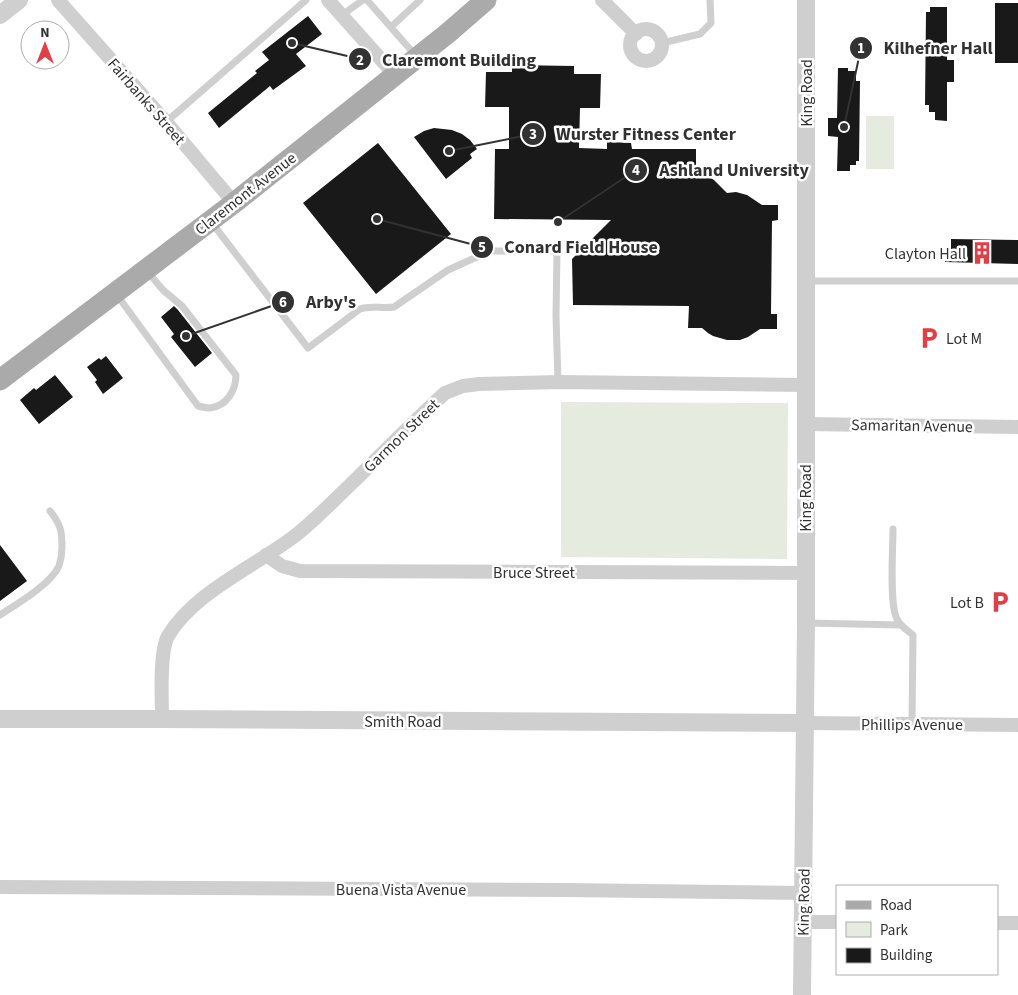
<svg xmlns="http://www.w3.org/2000/svg" width="1018" height="995" font-family="'Source Sans 3',sans-serif">
	<style>
		.green { fill: #e5ebdf }
		.building { fill: #191919 }
		.lines { fill: none; stroke-linecap: round; stroke-linejoin: round }
		.service { stroke: #cfcfcf; stroke-width: 7 }
		.minor { stroke: #cfcfcf; stroke-width: 14 }
		.tertiary { stroke: #cfcfcf; stroke-width: 18 }
		.primary { stroke: #aaa; stroke-width: 21 }
		.labels { text-anchor: middle; stroke-width: 5; stroke-linejoin: round; paint-order: stroke }
		.street-label { font-size: 16px; fill: #323232; stroke: #fff }
		.poi-label { font-size: 16px; fill: #323232; stroke: #fff; text-anchor: end }
		.leader { fill: none; stroke: #323232; stroke-width: 2 }
		.callout-dot { fill: #323232; stroke: #fff; stroke-width: 2 }
		.mark-label { font-size: 15px; text-anchor: middle; font-weight: bold; fill: #fff }
		.callout-label { font-size: 18px; text-anchor: middle; font-weight: bold; fill: #323232; stroke: #fff; stroke-width: 5; stroke-linejoin: round; paint-order: stroke }
	</style>
	<rect width="100%" height="100%" fill="#fff"/>
	<!-- green -->
	<path class="green" d="M866 116H894V169H866Z
		M561 402 788 403 787 559 561 557Z"/>
	<!-- building -->
	<path class="building" d="M995 3H1018V63H995Z
		M930 7H947V60H954V82H947V121L935 120V112H929V105H925L926 12H930Z
		M308 16 322 34 296 54 306 66 273 90 270 86 219 128 208 113 257 73 255 71 269 60 262 52Z
		M512 65 574 66V74H601L600 108H580L579 148 607 149V142L631 143 632 149H696V172L706 175 714 180 727 193 736 192 747 195 762 205H778V220L772 221 771 314H777V329H760L748 337 740 340H727L713 336 708 333 702 328H688L689 306 573 305 572 259 611 220 494 219 495 149H509V107H485L486 72H512Z
		M838 68H848V71H856V81H860L859 161H856V165H850V171H837L838 137 828 136V118H837Z
		M434 128 452 130 462 134 470 140 477 149 470 154 472 158 446 179 414 137 424 131Z
		M378 143 451 234 376 294 303 203Z
		M951 239 1018 240V264L945 262 946 249 951 250Z
		M174 306 178 310 212 353 195 367 171 337 174 334 161 317Z
		M106 356 123 378 103 394 95 382 97 380 87 367 99 358 101 360Z
		M55 375 73 397 39 424 20 400 34 388 36 390Z
		M0 545 27 581 0 601Z"/>
	<g class="lines">
		<!-- service -->
		<path class="service" d="M367 0 416 56
			M342 15 363 0
			M391 27 420 0
			M662 43 700 34 711 23 710 0
			M166 122 306 0
			M212 223 308 348 360 309C371 305 383 309 394 307L448 270 490 251H557L556 316 558 382
			M806 281H1018
			M117 295 198 406C202 407 206 408 210 408 227 406 236 390 236 375L182 306 163 290 147 271
			M893 529C893 548 889 605 897 619 900 626 907 630 913 635L912 724
			M0 615C17 604 51 584 59 566 61 560 62 553 62 547 62 540 62 534 60 528 58 522 54 516 50 511
			M806 623 900 625"/>
		<!-- minor -->
		<path class="minor" d="M58 0 166 122 234 203
			M328 0 394 74
			M602 0 636 34
			M630 45a16 16 0 1 1 32 0a16 16 0 1 1-32 0Z
			M805 424 1018 427
			M266 555 282 566 300 571 806 573
			M162 719C162 700 159 652 168 636 194 592 256 566 296 535 315 520 332 502 349 486 381 455 412 423 445 393L463 386 479 384 561 382 805 385
			M805 723 1018 725
			M0 887 564 890 803 893
			M802 922H837
			M997 923H1018"/>
		<!-- tertiary -->
		<path class="tertiary" d="M0 15 19 0
			M0 719H162L805 723
			M802 995 806 623V0"/>
		<!-- primary -->
		<path class="primary" d="M0 380 234 203 448 33 486 0"/>
	</g>
	<!-- icons -->
	<defs>
		<symbol id="building-bare" viewBox="-9 -9 18 18"><path d="M-4-6H4V6H1V3H-1V6H-4ZM-2.5-4.3h1.7v1.8h-1.7ZM.8-4.3h1.7v1.8H.8ZM-2.5-1h1.7V.8h-1.7ZM.8-1h1.7V.8H.8Z" fill="#e03e48" stroke="#fff" stroke-width="2.5" paint-order="stroke"/></symbol>
		<symbol id="parking-bare" viewBox="-9 -9 18 18"><path d="M-3.5-5.5H1a3.5 3.5 0 0 1 0 7H-1V5.5H-3.5ZM-1-3.4V-.6H.8a1.4 1.4 0 0 0 0-2.8Z" fill="#e03e48" stroke="#fff" stroke-width="2.5" paint-order="stroke"/></symbol>
	</defs>
	<g fill-rule="evenodd">
		<use href="#building-bare" x="966" y="237" width="32" height="32"/>
		<use href="#parking-bare" x="913" y="322" width="32" height="32"/>
		<use href="#parking-bare" x="984" y="586" width="32" height="32"/>
	</g>
	<g class="labels">
		<!-- street labels -->
		<g class="street-label">
			<text transform="translate(806 93) rotate(-90)" y="6">King Road</text>
			<text transform="translate(147 101) rotate(49)" y="6">Fairbanks Street</text>
			<text transform="translate(245 193) rotate(-38)" y="6">Claremont Avenue</text>
			<text transform="translate(912 425) rotate(1)" y="6">Samaritan Avenue</text>
			<text transform="translate(401 435) rotate(-44)" y="6">Garmon Street</text>
			<text transform="translate(805 498) rotate(-90)" y="6">King Road</text>
			<text x="534" y="578">Bruce Street</text>
			<text x="403" y="727">Smith Road</text>
			<text x="912" y="730">Phillips Avenue</text>
			<text x="401" y="895">Buena Vista Avenue</text>
			<text transform="translate(803 902) rotate(-89)" y="6">King Road</text>
		</g>
		<!-- poi labels -->
		<g class="poi-label">
			<text x="966" y="259">Clayton Hall</text>
			<text x="946" y="344" text-anchor="start">Lot M</text>
			<text x="984" y="608">Lot B</text>
		</g>
	</g>
	<!-- callouts -->
	<path class="leader" d="M844 127L861 48M292 43L360 59M449 151L533 134M558 222L636 170M377 219L482 247M186 336L283 302"/>
	<g class="callout-dot">
		<circle cx="844" cy="127" r="5"/>
		<circle cx="292" cy="43" r="5"/>
		<circle cx="449" cy="151" r="5"/>
		<circle cx="558" cy="222" r="5"/>
		<circle cx="377" cy="219" r="5"/>
		<circle cx="186" cy="336" r="5"/>
		<circle cx="861" cy="48" r="12"/>
		<circle cx="360" cy="59" r="12"/>
		<circle cx="533" cy="134" r="12"/>
		<circle cx="636" cy="170" r="12"/>
		<circle cx="482" cy="247" r="12"/>
		<circle cx="283" cy="302" r="12"/>
	</g>
	<g class="mark-label">
		<text x="861" y="53">1</text>
		<text x="360" y="65">2</text>
		<text x="533" y="139">3</text>
		<text x="636" y="175">4</text>
		<text x="482" y="252">5</text>
		<text x="283" y="307">6</text>
	</g>
	<g class="callout-label">
		<text x="938" y="54">Kilhefner Hall</text>
		<text x="459" y="66">Claremont Building</text>
		<text x="646" y="140">Wurster Fitness Center</text>
		<text x="734" y="176">Ashland University</text>
		<text x="581" y="253">Conard Field House</text>
		<text x="331" y="308">Arby's</text>
	</g>
	<!-- legend -->
	<rect x="836" y="885" width="162" height="90" fill="#ffffff" stroke="#adadad"/>
	<rect x="846" y="901" width="25" height="8" fill="#aaaaaa" stroke="#adadad"/>
	<text x="880" y="910" font-size="15" fill="#323232">Road</text>
	<rect x="846" y="922" width="25" height="15" fill="#e5ebdf" stroke="#adadad"/>
	<text x="880" y="935" font-size="15" fill="#323232">Park</text>
	<rect x="846" y="948" width="25" height="15" fill="#191919" stroke="#adadad"/>
	<text x="880" y="960" font-size="15" fill="#323232">Building</text>
	<!-- north arrow -->
	<g transform="translate(45 45)"><circle r="24" fill="#ffffff" stroke="#adadad"/>
	<path d="M0-4L9 19L0 12L-9 19Z" fill="#e03e48"/>
	<text y="-8" font-size="14" font-weight="bold" text-anchor="middle" fill="#323232">N</text>
	</g>
</svg>
